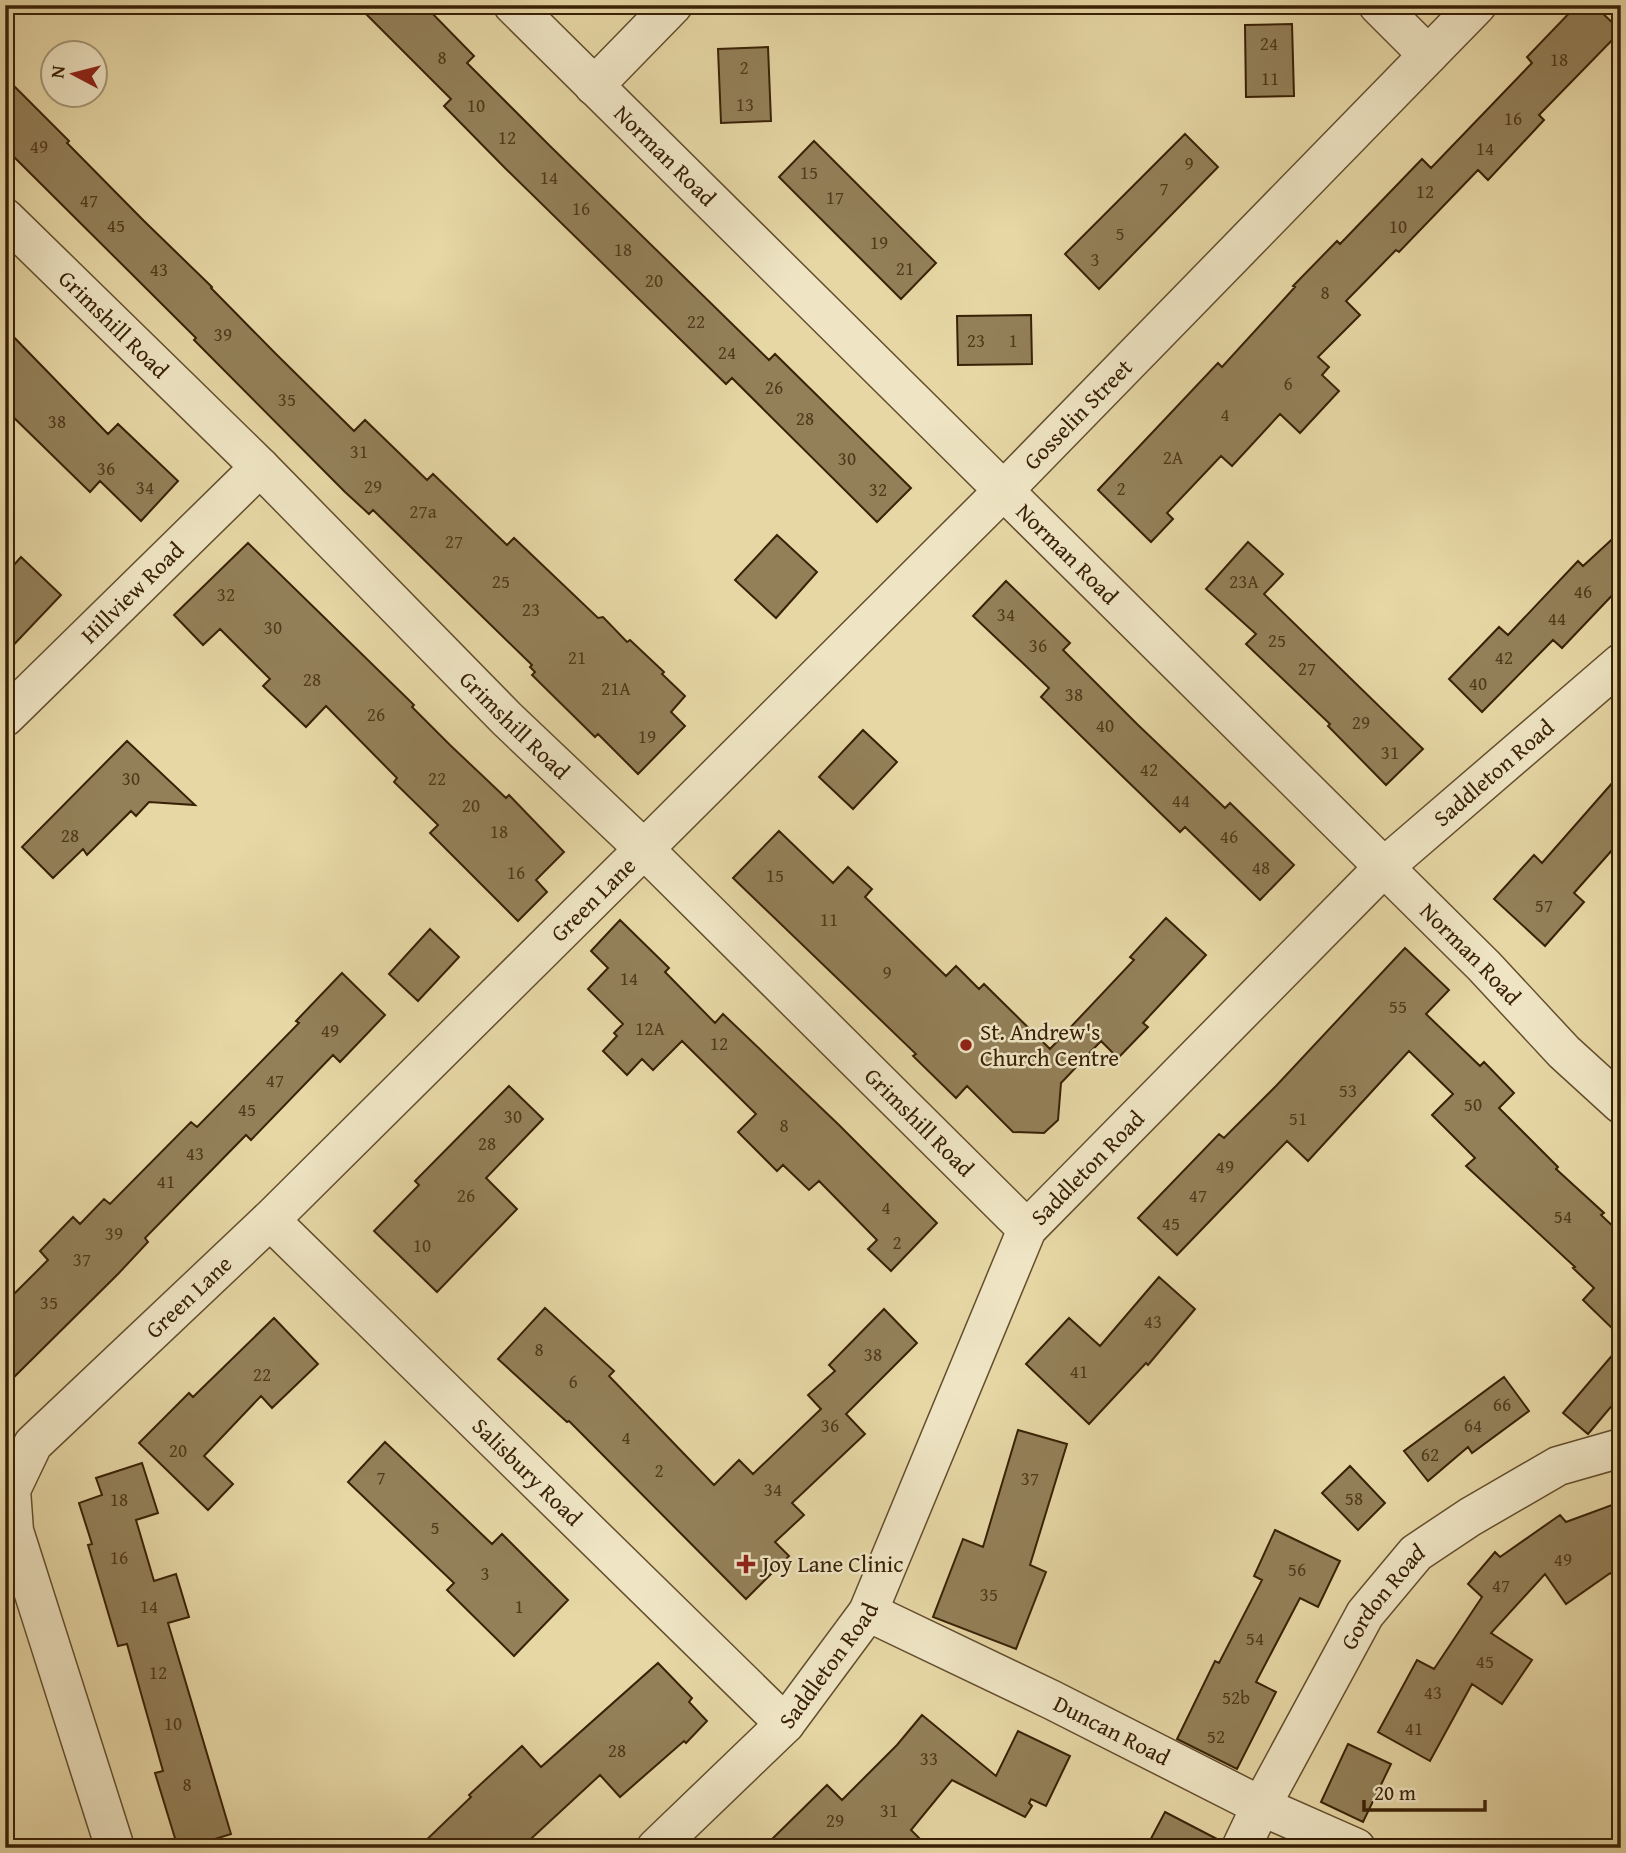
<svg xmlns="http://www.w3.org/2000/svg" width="1626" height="1853" font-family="'Gentium Book Plus',serif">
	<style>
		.building { fill: #938059; stroke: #392106; stroke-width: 2 }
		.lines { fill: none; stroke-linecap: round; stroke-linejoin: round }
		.minor-casing { stroke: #644e2e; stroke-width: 41 }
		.minor { stroke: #efe5c4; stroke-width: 38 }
		.poi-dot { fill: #8f2418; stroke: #efe5c4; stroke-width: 2.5 }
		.labels { text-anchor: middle; stroke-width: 5; stroke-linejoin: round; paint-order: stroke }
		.number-label { font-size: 19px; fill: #50391b }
		.street-label { font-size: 23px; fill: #392106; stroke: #efe5c4 }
		.poi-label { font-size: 23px; fill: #392106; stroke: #efe5c4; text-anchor: start }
	</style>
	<rect width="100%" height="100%" fill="#e6d7a5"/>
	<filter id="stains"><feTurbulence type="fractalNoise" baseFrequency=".00286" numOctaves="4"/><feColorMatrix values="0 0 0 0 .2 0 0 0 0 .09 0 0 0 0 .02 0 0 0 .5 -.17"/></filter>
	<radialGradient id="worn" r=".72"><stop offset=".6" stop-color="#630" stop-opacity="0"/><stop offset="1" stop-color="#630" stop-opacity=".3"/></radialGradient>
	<!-- building -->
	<path class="building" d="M357 5H424L474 56 467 63 550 146 769 360 775 354 911 488 877 522 732 378 726 384 506 169 444 106 451 99Z
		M1577 5H1594L1621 31 1539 115 1544 120 1488 180 1478 170 1399 252 1396 250 1346 301 1360 315 1318 357 1329 367 1322 375 1339 391 1300 433 1280 414 1232 466 1221 456 1167 513 1173 519 1151 542 1098 490 1218 363 1222 367 1295 287 1293 286 1337 241 1340 244 1422 159 1431 168 1532 63 1527 57Z
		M1292 24 1294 96 1246 97 1245 25Z
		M768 47 771 121 721 123 718 49Z
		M5 77 69 141 67 143 144 221 212 287 211 288 275 353 354 431 365 420 427 480 433 474 507 545 514 538 598 618 603 617 627 642 630 640 664 672 662 674 685 696 671 712 685 726 638 774 598 734 595 737 532 675 535 672 530 667 532 665 373 510 369 514 345 492 194 340 196 338 5 148Z
		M1185 134 1218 167 1099 289 1065 254Z
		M814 141 936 263 901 299 779 177Z
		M1031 315 1032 364 958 365 957 316Z
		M5 328 108 434 118 424 178 481 141 521 100 481 90 492 5 409Z
		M1621 531V586L1562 648 1553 640 1482 712 1449 679 1499 627 1508 635 1578 561 1583 566Z
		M777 535 817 572 776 618 735 580Z
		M1248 542 1283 574 1264 594 1423 749 1386 785 1328 726 1330 724 1246 644 1256 634 1206 589Z
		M248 543 414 705 412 707 450 745 506 798 509 795 564 852 536 880 547 892 518 921 430 833 438 825 394 782 397 778 326 706 306 727 263 686 270 679 220 629 203 645 174 615Z
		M21 557 61 595 5 654V575Z
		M1006 581 1070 643 1063 650 1137 724 1225 808 1230 803 1294 865 1260 900 1185 827 1180 832 1117 771 1041 697 1049 688 973 616Z
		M863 730 897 762 853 809 819 777Z
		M127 741 195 805 149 802 136 816 131 811 87 855 83 849 53 878 22 847Z
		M1621 773V840L1574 893 1584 902 1545 946 1494 899 1534 855 1542 863Z
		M779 831 833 883 848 867 872 889 865 897 946 976 956 966 979 989 984 984 1050 1049 1134 960 1130 957 1166 918 1206 955 1143 1023 1148 1027 1118 1058 1101 1041 1061 1083 1058 1120 1044 1133 1013 1132 967 1086 956 1098 913 1056 916 1054 733 878Z
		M620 920 669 968 665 972 715 1023 723 1014 839 1125 937 1223 891 1271 868 1249 877 1240 819 1181 809 1190 783 1165 777 1171 738 1132 756 1114 682 1041 653 1070 642 1059 627 1075 603 1051 617 1036 614 1033 623 1024 588 989 608 968 591 951Z
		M430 929 459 957 418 1001 389 974Z
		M1405 948 1449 990 1426 1014 1480 1066 1484 1062 1514 1093 1499 1108 1558 1167 1556 1169 1604 1213 1601 1215 1621 1234V1337L1583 1300 1594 1288 1573 1268 1575 1267 1466 1166 1475 1158 1432 1115 1453 1094 1409 1051 1308 1161 1287 1141 1177 1255 1138 1218 1219 1134 1224 1138 1276 1086Z
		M342 973 385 1015 340 1062 333 1055 251 1140 246 1135 145 1238 148 1242 118 1274 5 1386V1303L48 1260 40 1251 73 1217 80 1224 104 1199 110 1204 191 1122 197 1127 299 1023 296 1021Z
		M509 1086 543 1119 486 1178 517 1209 437 1292 374 1231 419 1185 415 1181Z
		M1159 1277 1195 1309 1148 1365 1146 1363 1089 1424 1026 1364 1069 1318 1100 1346Z
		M545 1308 614 1371 609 1376 714 1485 739 1460 753 1474 821 1409 808 1395 835 1371 829 1365 884 1309 917 1343 846 1414 865 1434 792 1503 804 1515 775 1542 789 1556 746 1599 569 1421 567 1422 498 1359Z
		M274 1318 318 1364 272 1408 261 1396 204 1456 233 1484 208 1510 139 1443 189 1393 193 1397Z
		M1621 1345V1395L1588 1434 1563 1413Z
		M1504 1377 1529 1411 1472 1453 1468 1447 1428 1481 1404 1451Z
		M1018 1430 1067 1444 1030 1565 1046 1572 1016 1649 933 1617 963 1539 983 1547Z
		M385 1442 492 1544 502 1534 568 1600 514 1656 447 1590 454 1583 348 1482Z
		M142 1463 158 1513 136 1520 154 1581 176 1574 189 1617 168 1623 231 1834 186 1848H178L155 1773 163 1771 127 1644 118 1646 88 1545 92 1544 79 1503 102 1495 96 1478Z
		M1350 1466 1385 1503 1358 1530 1322 1493Z
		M1612 1505 1621 1527V1569L1609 1574 1566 1604 1545 1574 1491 1633 1532 1660 1502 1704 1472 1684 1430 1761 1378 1732 1417 1660 1434 1669 1482 1597 1468 1584 1495 1552 1500 1557 1560 1515 1566 1522Z
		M1275 1530 1340 1561 1318 1607 1300 1598 1256 1682 1276 1692 1237 1769 1177 1739 1215 1661 1219 1663 1262 1580 1254 1576Z
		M658 1663 692 1698 689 1702 707 1721 686 1743 684 1741 620 1797 600 1775 521 1848H418L471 1797 469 1795 522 1746 541 1767Z
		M922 1715 996 1776 1018 1731 1070 1756 1046 1806 1031 1799 1029 1803 1032 1806 1025 1817 952 1780 911 1830 929 1848H763L827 1785 842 1800 897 1745Z
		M1348 1744 1391 1764 1363 1822 1321 1802Z
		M1165 1812 1221 1841 1219 1848H1146Z"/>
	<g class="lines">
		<defs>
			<g id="minor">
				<path id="s1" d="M513 5 1484 966 1564 1052 1621 1104"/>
				<path d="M1378 5 1428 55"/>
				<path d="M594 86 673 5"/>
				<path id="s2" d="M5 218 260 467 507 719 644 849 1027 1229"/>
				<path id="s3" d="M5 717 260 467"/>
				<path id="s4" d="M270 1220 785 1724"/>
				<path id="s5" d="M868 1612 1052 1700 1261 1806 1356 1848"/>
				<path id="s6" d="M115 1848 14 1531 11 1490 33 1444 270 1220 644 849 1004 490 1477 5"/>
				<path id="s7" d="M656 1848 785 1724 868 1612 1027 1229 1384 867 1621 663"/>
				<path id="s8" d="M1241 1848 1261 1806 1365 1614 1416 1553 1470 1517 1558 1466 1621 1448"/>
			</g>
		</defs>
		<!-- minor casing -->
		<use href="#minor" class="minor-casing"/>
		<!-- minor -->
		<use href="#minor" class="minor"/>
	</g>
	<!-- markers -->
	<g class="poi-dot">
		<circle cx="966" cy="1045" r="7"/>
		<path d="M742.5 1553.5h7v7h7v7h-7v7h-7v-7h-7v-7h7z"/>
	</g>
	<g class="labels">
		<!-- number labels -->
		<g class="number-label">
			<text x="1269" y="50">24</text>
			<text x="442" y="64">8</text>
			<text x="1559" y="66">18</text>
			<text x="744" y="74">2</text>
			<text x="1270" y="85">11</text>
			<text x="745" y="111">13</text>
			<text x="476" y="112">10</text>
			<text x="1513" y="125">16</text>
			<text x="507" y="144">12</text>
			<text x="39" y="153">49</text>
			<text x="1485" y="155">14</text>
			<text x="1189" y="170">9</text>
			<text x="809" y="179">15</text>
			<text x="549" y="184">14</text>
			<text x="1164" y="195">7</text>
			<text x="1425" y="198">12</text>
			<text x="835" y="204">17</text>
			<text x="89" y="207">47</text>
			<text x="581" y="215">16</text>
			<text x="116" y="232">45</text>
			<text x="1398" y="233">10</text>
			<text x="1120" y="240">5</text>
			<text x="879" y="249">19</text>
			<text x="623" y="256">18</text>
			<text x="1095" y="266">3</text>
			<text x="905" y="275">21</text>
			<text x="159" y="276">43</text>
			<text x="654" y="287">20</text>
			<text x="1325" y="299">8</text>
			<text x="696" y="328">22</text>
			<text x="223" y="341">39</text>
			<text x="976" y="347">23</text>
			<text x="1013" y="347">1</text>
			<text x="727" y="359">24</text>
			<text x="1288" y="390">6</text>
			<text x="774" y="394">26</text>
			<text x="287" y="406">35</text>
			<text x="1225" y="421">4</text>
			<text x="805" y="425">28</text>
			<text x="57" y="428">38</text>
			<text x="359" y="458">31</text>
			<text x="1173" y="464">2A</text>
			<text x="847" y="465">30</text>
			<text x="106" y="475">36</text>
			<text x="373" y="493">29</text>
			<text x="145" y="494">34</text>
			<text x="1121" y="495">2</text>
			<text x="878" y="496">32</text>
			<text x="423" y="518">27a</text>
			<text x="454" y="548">27</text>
			<text x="501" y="588">25</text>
			<text x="1244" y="588">23A</text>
			<text x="1583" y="598">46</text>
			<text x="226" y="601">32</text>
			<text x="531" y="616">23</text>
			<text x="1006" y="621">34</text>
			<text x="1557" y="625">44</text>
			<text x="273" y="634">30</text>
			<text x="1277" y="647">25</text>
			<text x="1038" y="652">36</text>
			<text x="577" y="664">21</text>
			<text x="1504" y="664">42</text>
			<text x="1307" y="675">27</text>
			<text x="312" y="686">28</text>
			<text x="1478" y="690">40</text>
			<text x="616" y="695">21A</text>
			<text x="1074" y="701">38</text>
			<text x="376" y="721">26</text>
			<text x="1361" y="729">29</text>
			<text x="1105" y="732">40</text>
			<text x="647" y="743">19</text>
			<text x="1390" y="759">31</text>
			<text x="1149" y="776">42</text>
			<text x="131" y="785">30</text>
			<text x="437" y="785">22</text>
			<text x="1181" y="807">44</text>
			<text x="471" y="812">20</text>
			<text x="499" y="838">18</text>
			<text x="70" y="842">28</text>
			<text x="1229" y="843">46</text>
			<text x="1261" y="874">48</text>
			<text x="516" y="879">16</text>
			<text x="775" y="882">15</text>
			<text x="1544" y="912">57</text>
			<text x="829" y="926">11</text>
			<text x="887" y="979">9</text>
			<text x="629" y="985">14</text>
			<text x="1398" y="1013">55</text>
			<text x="650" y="1035">12A</text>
			<text x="330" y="1037">49</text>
			<text x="719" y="1050">12</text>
			<text x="275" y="1087">47</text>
			<text x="1348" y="1097">53</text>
			<text x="1473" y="1111">50</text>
			<text x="247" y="1116">45</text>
			<text x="513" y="1123">30</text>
			<text x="1298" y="1125">51</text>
			<text x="784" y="1132">8</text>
			<text x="487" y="1150">28</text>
			<text x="195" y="1160">43</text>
			<text x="1225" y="1173">49</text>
			<text x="166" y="1188">41</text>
			<text x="466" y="1202">26</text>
			<text x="1198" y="1202">47</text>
			<text x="886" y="1214">4</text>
			<text x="1563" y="1223">54</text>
			<text x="1171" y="1230">45</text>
			<text x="114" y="1240">39</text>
			<text x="897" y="1249">2</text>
			<text x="422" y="1252">10</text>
			<text x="82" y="1266">37</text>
			<text x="49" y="1309">35</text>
			<text x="1153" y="1328">43</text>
			<text x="539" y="1356">8</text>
			<text x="873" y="1361">38</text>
			<text x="1079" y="1378">41</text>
			<text x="262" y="1381">22</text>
			<text x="573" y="1388">6</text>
			<text x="1502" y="1411">66</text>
			<text x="830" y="1432">36</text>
			<text x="1473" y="1432">64</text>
			<text x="626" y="1444">4</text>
			<text x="178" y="1457">20</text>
			<text x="1430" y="1461">62</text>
			<text x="659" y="1477">2</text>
			<text x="381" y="1484">7</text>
			<text x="1030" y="1485">37</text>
			<text x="773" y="1496">34</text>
			<text x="1354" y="1505">58</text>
			<text x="119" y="1506">18</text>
			<text x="435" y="1534">5</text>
			<text x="119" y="1564">16</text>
			<text x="1563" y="1566">49</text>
			<text x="1297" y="1576">56</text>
			<text x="485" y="1580">3</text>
			<text x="1501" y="1592">47</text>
			<text x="989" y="1601">35</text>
			<text x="149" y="1613">14</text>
			<text x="519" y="1613">1</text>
			<text x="1255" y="1645">54</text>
			<text x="1485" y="1668">45</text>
			<text x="158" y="1679">12</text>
			<text x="1433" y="1699">43</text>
			<text x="1236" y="1704">52b</text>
			<text x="173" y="1730">10</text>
			<text x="1414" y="1735">41</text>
			<text x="1216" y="1743">52</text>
			<text x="617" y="1757">28</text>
			<text x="929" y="1765">33</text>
			<text x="187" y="1791">8</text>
			<text x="889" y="1817">31</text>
			<text x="835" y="1827">29</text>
		</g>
		<!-- street labels -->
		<g class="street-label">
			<text dy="8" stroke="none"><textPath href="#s1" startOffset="214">Norman Road</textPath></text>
			<text dy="8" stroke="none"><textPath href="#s2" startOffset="152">Grimshill Road</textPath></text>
			<text dy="8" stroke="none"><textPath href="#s6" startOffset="1892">Gosselin Street</textPath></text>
			<text dy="8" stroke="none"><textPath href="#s1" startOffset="780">Norman Road</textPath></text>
			<text dy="8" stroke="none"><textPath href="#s3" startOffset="178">Hillview Road</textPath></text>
			<text dy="8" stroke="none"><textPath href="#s2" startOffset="719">Grimshill Road</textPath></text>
			<text dy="8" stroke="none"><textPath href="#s7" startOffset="1386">Saddleton Road</textPath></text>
			<text dy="8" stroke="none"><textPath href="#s6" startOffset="1206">Green Lane</textPath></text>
			<text dy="8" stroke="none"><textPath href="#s1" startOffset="1348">Norman Road</textPath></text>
			<text dy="8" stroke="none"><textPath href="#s2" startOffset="1286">Grimshill Road</textPath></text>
			<text dy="8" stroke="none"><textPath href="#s7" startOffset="819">Saddleton Road</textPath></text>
			<text dy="8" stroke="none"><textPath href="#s6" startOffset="639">Green Lane</textPath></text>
			<text dy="8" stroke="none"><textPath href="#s4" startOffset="360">Salisbury Road</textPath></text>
			<text dy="8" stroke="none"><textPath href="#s8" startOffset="289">Gordon Road</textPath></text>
			<text dy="8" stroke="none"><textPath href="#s7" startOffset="252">Saddleton Road</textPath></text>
			<text dy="8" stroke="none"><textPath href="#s5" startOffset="271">Duncan Road</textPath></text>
		</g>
		<!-- poi labels -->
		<g class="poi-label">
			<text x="980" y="1040">St. Andrew's<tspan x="980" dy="26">Church Centre</tspan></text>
			<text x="762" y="1572">Joy Lane Clinic</text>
		</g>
	</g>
	<!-- margin -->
	<rect width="1626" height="1853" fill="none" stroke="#e6d7a5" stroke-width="28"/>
	<rect x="7" y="7" width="1612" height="1839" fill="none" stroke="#392106" stroke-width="3.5"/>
	<rect x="14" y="14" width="1598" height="1825" fill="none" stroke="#392106" stroke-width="2"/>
	<!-- north arrow -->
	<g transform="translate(74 74) rotate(277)"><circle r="33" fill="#efe5c4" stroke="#a69778" stroke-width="2"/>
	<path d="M0-5L12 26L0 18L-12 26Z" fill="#8f2418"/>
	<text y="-10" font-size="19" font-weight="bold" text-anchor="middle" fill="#392106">N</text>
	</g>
	<!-- scale -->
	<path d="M1364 1800v10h121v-10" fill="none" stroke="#392106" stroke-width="3.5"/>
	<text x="1374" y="1800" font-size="21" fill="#392106" stroke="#efe5c4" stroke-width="5" paint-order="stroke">20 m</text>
	<rect width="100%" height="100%" filter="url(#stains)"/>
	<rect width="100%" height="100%" fill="url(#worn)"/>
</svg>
